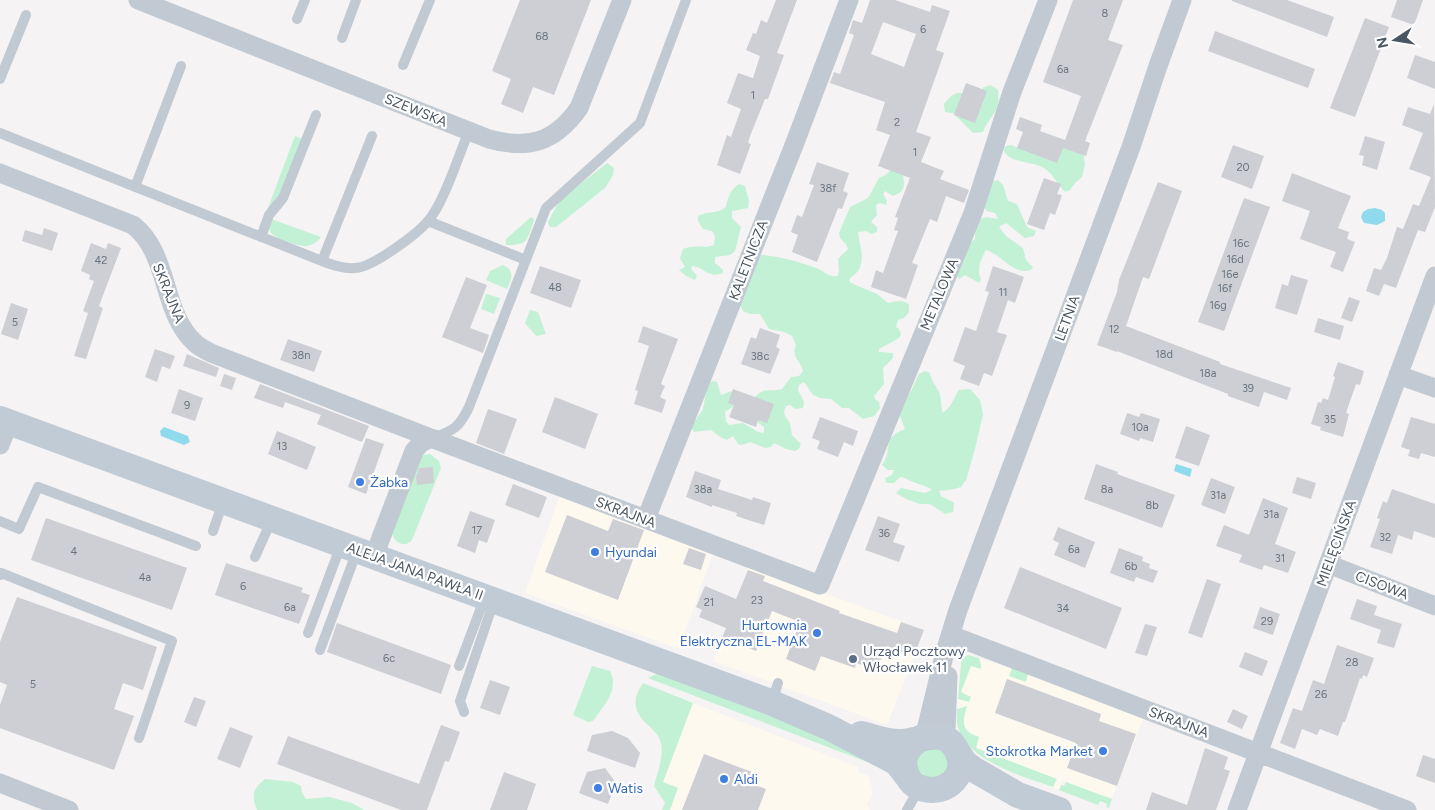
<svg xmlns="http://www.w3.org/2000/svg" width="1435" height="810" font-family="Figtree,sans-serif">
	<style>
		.commercial { fill: #fdf9ef }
		.green { fill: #c3f1d5 }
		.water { fill: #90daee }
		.building { fill: #cdcfd5; fill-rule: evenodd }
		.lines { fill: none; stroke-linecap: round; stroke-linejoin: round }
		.service { stroke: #c1cad2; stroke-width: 10 }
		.minor { stroke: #c1cad2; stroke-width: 19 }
		.secondary { stroke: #c1cbd6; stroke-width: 26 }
		.shop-dot { fill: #3f7fe0; stroke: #fff; stroke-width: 2 }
		.service-dot { fill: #5c6f8a; stroke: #fff; stroke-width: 2 }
		.labels { text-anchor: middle; stroke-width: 4.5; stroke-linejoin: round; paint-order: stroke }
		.number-label { font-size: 11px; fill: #6b747e }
		.street-label { font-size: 14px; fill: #4a5661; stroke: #fff }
		.shop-label { font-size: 14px; fill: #366cbe; stroke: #fff; text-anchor: start }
		.service-label { font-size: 14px; fill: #4e5e75; stroke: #fff; text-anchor: start }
	</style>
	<rect width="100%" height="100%" fill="#f5f3f3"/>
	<!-- commercial -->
	<path class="commercial" d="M560 495 714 551 679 649 525 593Z
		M749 565 924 630 887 725 713 661Z
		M968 655 1005 666 1144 717 1112 799 1063 781 1059 790 1022 776 975 752 959 731 956 722 961 663 963 658Z
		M693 703 858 767 857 771 869 776 873 794 867 804 870 810H670L678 788 663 782Z"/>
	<!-- green -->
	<path class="green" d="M990 85 998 90C998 94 999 99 998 103 997 114 986 121 983 132L973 133 953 113 945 112 944 104C956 89 958 92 974 97L984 87Z
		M295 136 302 139 281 194 266 213Z
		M1011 145 1047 159 1061 145 1083 153 1085 164 1082 177 1075 183 1070 190 1065 192C1057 184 1052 171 1040 166 1028 161 1005 163 1003 147Z
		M607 163 614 168 613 175 605 188 556 227H550L548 222 556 207 565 196Z
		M894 166 902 168C903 181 909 191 893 196L885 191 883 194 887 201 886 205 880 203 876 205 877 215 871 222 877 227V232L872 234 866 231 858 232C859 245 866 259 858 271 855 275 852 275 849 280L851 283 877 294 888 303C896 301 903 299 909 305V312L904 318 898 320 896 327 899 329 901 334 899 338 879 349V352L893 353V358L883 368 884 384 874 396 875 399 879 402 880 408 874 416 863 419 849 408H842L831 399 820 398 813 395 804 382 799 385 798 390 804 402 803 408 795 409 790 405 786 406 784 411 785 416 790 423 792 435 801 444 799 449 795 451 786 449 774 443 771 447 765 448 750 442 741 445 738 444 733 436 727 440 722 438 711 430 694 432 691 427 703 409 707 387 712 381 717 382 721 395 732 391 738 403 725 412 726 421 729 425 743 423 758 432 764 433V427L756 421 753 399C766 385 767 393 782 389L791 377 799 376 803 371C800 360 791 357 796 345L792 336 784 332 769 329 760 314H750L743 311 740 305 755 262 761 255C779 256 799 262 816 268 825 271 828 278 838 276L839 270 838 259 848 249 846 244 840 238 839 233 850 207 868 198 879 178 887 174Z
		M998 180 1003 185 1008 201 1017 204 1027 227 1036 231 1034 236 1025 238 1006 223 999 227 1007 237 1023 248 1026 260 1033 267 1031 270C1014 276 1001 254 986 250 981 259 976 269 981 279L979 283 965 275 959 279 955 273 969 244 975 239 976 221 986 217 998 219 995 213 987 211 982 205 992 181Z
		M739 184 745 186 749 201 748 208 732 211V218L741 227 735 251 730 255 715 257V263L723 270V273C707 279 705 267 692 266L691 269 697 276 695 280 686 276 679 270 685 267 680 258 683 249C696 244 704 249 714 245L715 236 712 231 703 229 698 221V216C709 210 716 215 726 207 728 197 730 190 739 184Z
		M531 217 534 219V221C526 241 529 245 506 245V239Z
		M271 219 321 237C317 242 313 245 307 246 300 247 277 239 272 234 268 230 269 224 271 219Z
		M503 265C515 270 512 279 507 289L486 280 490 271Z
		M486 294 500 298 494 314 481 309Z
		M530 310 538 312 546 334 536 336 525 323Z
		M925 371 930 373C931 381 936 385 939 392 942 398 940 406 943 413L950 406 959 390 970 389 980 400 983 414 975 449 966 480 961 487 954 489 939 491 941 496 954 503 953 512 945 514 930 504H920L908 500 896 493 901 488 925 493 932 490C925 485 923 486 916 483 909 481 907 478 900 477L894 483H886L885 478 892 475 894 470H888L882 465C894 448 880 439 905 429L898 411 911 391 919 374Z
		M430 454 439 461 441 468 412 540C403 550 393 541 391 530L418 459 423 455Z
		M968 655 979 658 981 664V669L971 666 961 692 971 697 969 702 958 699 961 663 963 658Z
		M592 666 610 671C620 690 603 706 593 721L588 722 573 715Z
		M1012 668 1028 674 1026 682 1009 676Z
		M668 672 870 754 867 762 648 678 658 673Z
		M643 683 693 703 663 782 678 788 670 810H662L665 803 654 786C657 773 664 756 661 743 657 725 632 722 636 697 638 692 640 687 643 683Z
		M967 706C962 723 961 731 979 737L976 748 1057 779 1053 787C1024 777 968 761 958 728 956 722 957 715 957 709Z
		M941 749 949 758 946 776 919 779 915 756 918 751Z
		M265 779 293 782 301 786 302 793 306 799 329 797 352 803 364 810H257C251 795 253 789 265 779Z
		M1066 782 1112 799 1109 808 1106 807 1107 804 1100 801 1098 805 1059 790 1061 785 1064 786Z"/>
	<!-- water -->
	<path class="water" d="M1375 208 1382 210 1385 213V221L1377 225 1364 223 1361 217 1363 212 1368 209Z
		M164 427 188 436 190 442 184 445 161 436 160 431Z
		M1176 464 1192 469 1190 477 1174 471Z"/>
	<!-- building -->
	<path class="building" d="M520 0H591L554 95 533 87 523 113 501 104 511 79 492 71Z
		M776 0H797L777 53 784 55 768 99H765L750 136 748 143 751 144 740 174 717 165 727 135 731 137 741 109 727 103 738 73 753 78 760 56 746 50 753 33 756 34 761 20 767 23Z
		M870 0H895L930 12 932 5 950 11 936 50 944 53 916 132 931 137 921 162 944 171 940 179 969 190 964 203 946 196 937 222 930 219 912 263 918 265 906 299 871 287 876 270 883 273 898 231 894 230 898 218 895 217 910 178 878 166 890 135 876 130 885 102 830 83 834 72 840 74 854 35 849 33 853 20 862 23ZM883 22 916 34 904 67 871 54Z
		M1073 0H1123L1108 40 1123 45 1085 141 1090 143 1086 156 1063 148 1057 163 1017 148 1023 132 1016 129 1020 117 1042 125 1040 131 1065 140 1081 96 1043 82Z
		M1232 0H1287L1334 17 1327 37 1232 1Z
		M1397 0H1423L1414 25 1391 17Z
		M1365 18 1389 27 1355 117 1330 108Z
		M1215 31 1315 69 1308 88 1208 51Z
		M1415 55 1435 62V89L1407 78Z
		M966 83 987 91 975 123 954 115Z
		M1434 104 1435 207 1425 232 1418 230 1396 288 1384 284 1379 296 1366 291 1374 268 1381 270 1387 258 1397 227 1403 229 1413 204 1419 206 1431 177 1409 169 1423 133 1402 125 1408 107 1430 114Z
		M1365 136 1385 142 1377 170 1362 165 1364 156 1359 155Z
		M1233 145 1264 156 1252 189 1221 177Z
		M817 162 849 173 843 191 848 193 842 209 838 208 817 262 792 252 798 235 791 232 797 215 802 217 814 185 809 184Z
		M1292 173 1351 196 1338 228 1349 232 1347 239 1355 242 1343 272 1330 267 1336 252 1300 239 1310 211 1282 201Z
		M1044 178 1061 184 1057 194 1062 195 1055 215 1050 213 1044 230 1027 224Z
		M1158 182 1182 191 1149 279 1143 277 1126 326 1220 362V364L1291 388 1287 400 1264 392 1259 407 1228 396V394L1117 351V352L1097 345 1117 292 1119 280Z
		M1244 198 1270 207 1224 331 1198 322Z
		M44 228 58 233 52 251 22 241 25 230 42 235Z
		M91 243 106 249 108 243 121 248 99 306 103 308 86 359 74 356 88 313 83 311 94 281 89 279 90 275 81 271Z
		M540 266 581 280 571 308 530 293Z
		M993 266 1024 277 1015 303 1008 300 997 332 1007 335 992 376 984 373 979 386 960 379 965 366 953 361 965 327 976 331 989 292 985 291Z
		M1291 275 1308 280 1297 315 1275 308 1282 284 1288 286Z
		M466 277 487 285 470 328 489 335 483 353 442 337Z
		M1349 297 1360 301 1352 322 1341 318Z
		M11 303 28 309 18 340 1 334Z
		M1318 318 1344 326 1340 340 1314 332Z
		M643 326 678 339 661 384 665 386 660 397 666 400 662 413 634 404 638 391 635 390 649 346 638 342Z
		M760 328 780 335 776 347 780 349 770 374 741 364 751 337 756 339Z
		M288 339 322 351 314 372 280 360Z
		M155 349 175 356 170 369 162 366 157 382 145 377Z
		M187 354 219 368 216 377 183 366Z
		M1338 362 1364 371 1360 385 1356 384 1346 413 1349 414 1343 437 1320 430 1321 427 1311 424 1318 402 1321 403 1323 398 1328 400 1335 377 1333 376Z
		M224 374 236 378 232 390 220 386Z
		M260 384 369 426 362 442 317 424 321 415 285 402 283 408 254 398Z
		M179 389 203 398 195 421 171 413Z
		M733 389 774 404 767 423 758 420 756 427 729 417 734 405 728 403Z
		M555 397 598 414 585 449 542 432Z
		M488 409 517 419 504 454 476 443Z
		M1127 413 1139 417 1141 413 1160 419 1153 442 1140 438 1139 441 1120 434Z
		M820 417 858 431 853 446 844 442 838 457 817 449 820 441 812 438Z
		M1411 417 1435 424V457L1421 453 1419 459 1408 456 1410 450 1401 447Z
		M1186 426 1210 435 1199 466 1175 458Z
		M277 431 316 447 307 470 268 454Z
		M366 438 384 444 366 494 348 487Z
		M1096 464 1118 472 1117 474 1175 495 1162 528 1084 499Z
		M433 467 434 483 417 485 416 477 419 468Z
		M695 471 721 480 718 489 752 500 753 497 771 503 764 525 736 516 737 513 712 505V507L686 497Z
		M1297 477 1316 483 1311 499 1292 493Z
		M1211 478 1235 487 1225 514 1201 505Z
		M513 484 547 497 539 518 505 505Z
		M1392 489 1435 504V538L1414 531 1412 540 1398 535 1392 554 1370 547 1380 519 1377 518 1383 501 1387 503Z
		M1263 498 1288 508 1275 544 1296 552 1288 573 1264 565 1262 570 1239 562 1242 555 1216 546 1224 525 1249 535Z
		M470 511 495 520 487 543 479 540 475 553 457 546Z
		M567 515 608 531 613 519 644 530 618 600 545 572Z
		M878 516 900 524 893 542 905 546 899 562 865 550Z
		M46 518 187 568 172 610 31 560Z
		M1058 527 1095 542 1085 568 1054 555 1059 543 1053 540Z
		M689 548 706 554 701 570 683 564Z
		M1119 548 1143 557 1142 561 1150 564 1149 568 1158 571 1153 583 1136 577 1134 582 1110 573Z
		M226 563 303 588 301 592 310 595 299 624 215 595Z
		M1020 567 1122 608 1106 649 1004 608Z
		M748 570 765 576 763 581 840 611 839 613 897 633 901 622 924 630 914 656 886 646 877 670 856 663 855 668 821 656 815 671 786 659 800 622 772 611 756 651 722 638 726 628 699 617 702 610 696 607 705 586 736 599Z
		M1207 579 1221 584 1202 638 1188 633Z
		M17 597 157 647 143 690 123 683 114 709 134 716 114 770 0 728V705L7 685 0 682V642Z
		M1357 599 1377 606 1374 615 1402 624 1394 648 1377 643 1381 630 1350 619Z
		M1260 607 1280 614 1273 635 1253 628Z
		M337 623 451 665 441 694 327 652Z
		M1145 624 1157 627 1147 656 1135 653Z
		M1337 645 1374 658 1367 677 1363 675 1362 679 1360 678 1345 722H1343L1338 736 1320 729 1317 735 1302 729 1295 749 1280 743 1293 708 1302 711 1313 680 1324 684Z
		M1245 652 1268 661 1262 676 1239 667Z
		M1007 679 1101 714 1099 721 1136 734 1117 786 1067 768 1076 743 995 713Z
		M490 680 510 687 500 715 480 708Z
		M194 697 206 701 196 727 184 722Z
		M1233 709 1248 716 1242 729 1227 722Z
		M441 725 460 732 449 762 445 761 427 810H401L277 764 288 736 419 784Z
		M230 727 253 736 240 768 217 759Z
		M612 731 628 738 640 753 635 768 587 751 592 735Z
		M1205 748 1228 757 1224 769 1230 771 1216 810H1146L1152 792 1187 805Z
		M704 754 752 772 755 785 766 789 758 810H682Z
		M1423 755 1435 759V783L1416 776Z
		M605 768 616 783 608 804 579 793 587 772Z
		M504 772 536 784 527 810H490Z"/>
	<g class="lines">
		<!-- service -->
		<path class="service" d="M297 19 305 0
			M342 38 356 0
			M403 65 430 0
			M0 79 26 15
			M0 133 322 261C333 265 344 269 355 268 372 268 417 234 428 221 444 203 459 154 469 131
			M135 187 181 66
			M428 221 526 260
			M261 237 269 215 283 198 316 115
			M322 261 372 136
			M433 438C454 430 459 428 469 407L546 208 640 123 686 0
			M0 521 19 529 38 487 196 546
			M213 531 223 502
			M255 557 272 519
			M0 575 1 573 172 641 139 738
			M308 633 341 545
			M320 650 357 551
			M459 666 485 597
			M772 702 778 683
			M464 712 460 701 494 601
			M907 810 919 789"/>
		<!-- minor -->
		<path class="minor" d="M138 0 489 139C529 150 555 142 579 108L622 0
			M0 173 133 225C170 254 161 312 195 343 199 347 206 350 211 353L431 438
			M1398 375 1435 388
			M0 445 9 422
			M646 519 796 140 849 0
			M374 556 414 451 421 443 431 438 820 585 973 213 1012 92 1048 0
			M1328 564 1435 606
			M951 635 1407 810
			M948 676 946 731 951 742
			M920 738 926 730 945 652 958 610 1131 147 1158 66 1182 0
			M0 783 69 810
			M1237 810 1435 276"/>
		<!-- secondary -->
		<path class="secondary" d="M0 419 765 700 828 727 884 756 897 763 907 776
			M861 734C874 737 889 743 902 742 922 741 945 726 957 751 970 778 941 799 916 786 906 780 901 763 907 752 910 746 915 743 920 738
			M957 751 965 763 973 769 1018 795 1059 810"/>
	</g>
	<!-- markers -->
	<g class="shop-dot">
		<circle cx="360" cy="482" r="5"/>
		<circle cx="595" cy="552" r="5"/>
		<circle cx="817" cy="633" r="5"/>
		<circle cx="1103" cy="751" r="5"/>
		<circle cx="724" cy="779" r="5"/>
		<circle cx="598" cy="788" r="5"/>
	</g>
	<circle class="service-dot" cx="853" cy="659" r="5"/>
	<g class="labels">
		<!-- number labels -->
		<g class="number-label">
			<text x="1105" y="17">8</text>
			<text x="923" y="33">6</text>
			<text x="542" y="40">68</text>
			<text x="1063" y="73">6a</text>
			<text x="753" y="99">1</text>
			<text x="897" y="126">2</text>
			<text x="915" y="156">1</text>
			<text x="1243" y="171">20</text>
			<text x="828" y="192">38f</text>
			<text x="1241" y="247">16c</text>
			<text x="1235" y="263">16d</text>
			<text x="101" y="264">42</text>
			<text x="1230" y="278">16e</text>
			<text x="555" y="291">48</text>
			<text x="1225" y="292">16f</text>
			<text x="1003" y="296">11</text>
			<text x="1218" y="309">16g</text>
			<text x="15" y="326">5</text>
			<text x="1114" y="333">12</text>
			<text x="1164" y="358">18d</text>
			<text x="301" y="359">38n</text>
			<text x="760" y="360">38c</text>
			<text x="1208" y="377">18a</text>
			<text x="1248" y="392">39</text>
			<text x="187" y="409">9</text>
			<text x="1330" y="423">35</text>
			<text x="1140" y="431">10a</text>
			<text x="282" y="450">13</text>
			<text x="703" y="493">38a</text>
			<text x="1107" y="493">8a</text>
			<text x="1218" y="499">31a</text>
			<text x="1152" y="509">8b</text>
			<text x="1271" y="518">31a</text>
			<text x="477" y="534">17</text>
			<text x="884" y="537">36</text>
			<text x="1385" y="541">32</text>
			<text x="1074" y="553">6a</text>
			<text x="74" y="555">4</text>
			<text x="1280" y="562">31</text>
			<text x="1131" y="570">6b</text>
			<text x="145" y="581">4a</text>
			<text x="243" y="590">6</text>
			<text x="757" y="604">23</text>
			<text x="709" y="606">21</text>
			<text x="290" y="611">6a</text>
			<text x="1063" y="612">34</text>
			<text x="1267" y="625">29</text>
			<text x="389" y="662">6c</text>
			<text x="1352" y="666">28</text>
			<text x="33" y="688">5</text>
			<text x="1321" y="698">26</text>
		</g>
		<!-- street labels -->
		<g class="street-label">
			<text transform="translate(416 110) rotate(22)" y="5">SZEWSKA</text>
			<text transform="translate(748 260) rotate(-69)" y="5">KALETNICZA</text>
			<text transform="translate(169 293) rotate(68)" y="5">SKRAJNA</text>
			<text transform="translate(939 294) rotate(-67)" y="5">METALOWA</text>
			<text transform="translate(1067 318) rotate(-70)" y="5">LETNIA</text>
			<text transform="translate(626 512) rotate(21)" y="5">SKRAJNA</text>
			<text transform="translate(1336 543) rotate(-70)" y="5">MIELĘCIŃSKA</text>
			<text transform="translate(415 571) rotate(20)" y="5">ALEJA JANA PAWŁA II</text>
			<text transform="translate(1382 585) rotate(21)" y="5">CISOWA</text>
			<text transform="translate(1179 722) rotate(21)" y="5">SKRAJNA</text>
		</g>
		<!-- shop labels -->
		<g class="shop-label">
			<text x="370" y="487">Żabka</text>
			<text x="605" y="557">Hyundai</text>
			<text x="807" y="630" text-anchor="end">Hurtownia<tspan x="807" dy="16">Elektryczna EL-MAK</tspan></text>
			<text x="1093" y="756" text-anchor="end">Stokrotka Market</text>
			<text x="734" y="784">Aldi</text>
			<text x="608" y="793">Watis</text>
		</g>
		<!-- service labels -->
		<g class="service-label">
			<text x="863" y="656">Urząd Pocztowy<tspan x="863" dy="16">Włocławek 11</tspan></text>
		</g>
	</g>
	<!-- north arrow -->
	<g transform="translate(1395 40) rotate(258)" stroke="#ffffff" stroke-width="4" paint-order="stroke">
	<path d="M0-4L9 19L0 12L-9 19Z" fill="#4a5661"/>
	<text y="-8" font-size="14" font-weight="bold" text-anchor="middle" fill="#4a5661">N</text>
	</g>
</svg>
